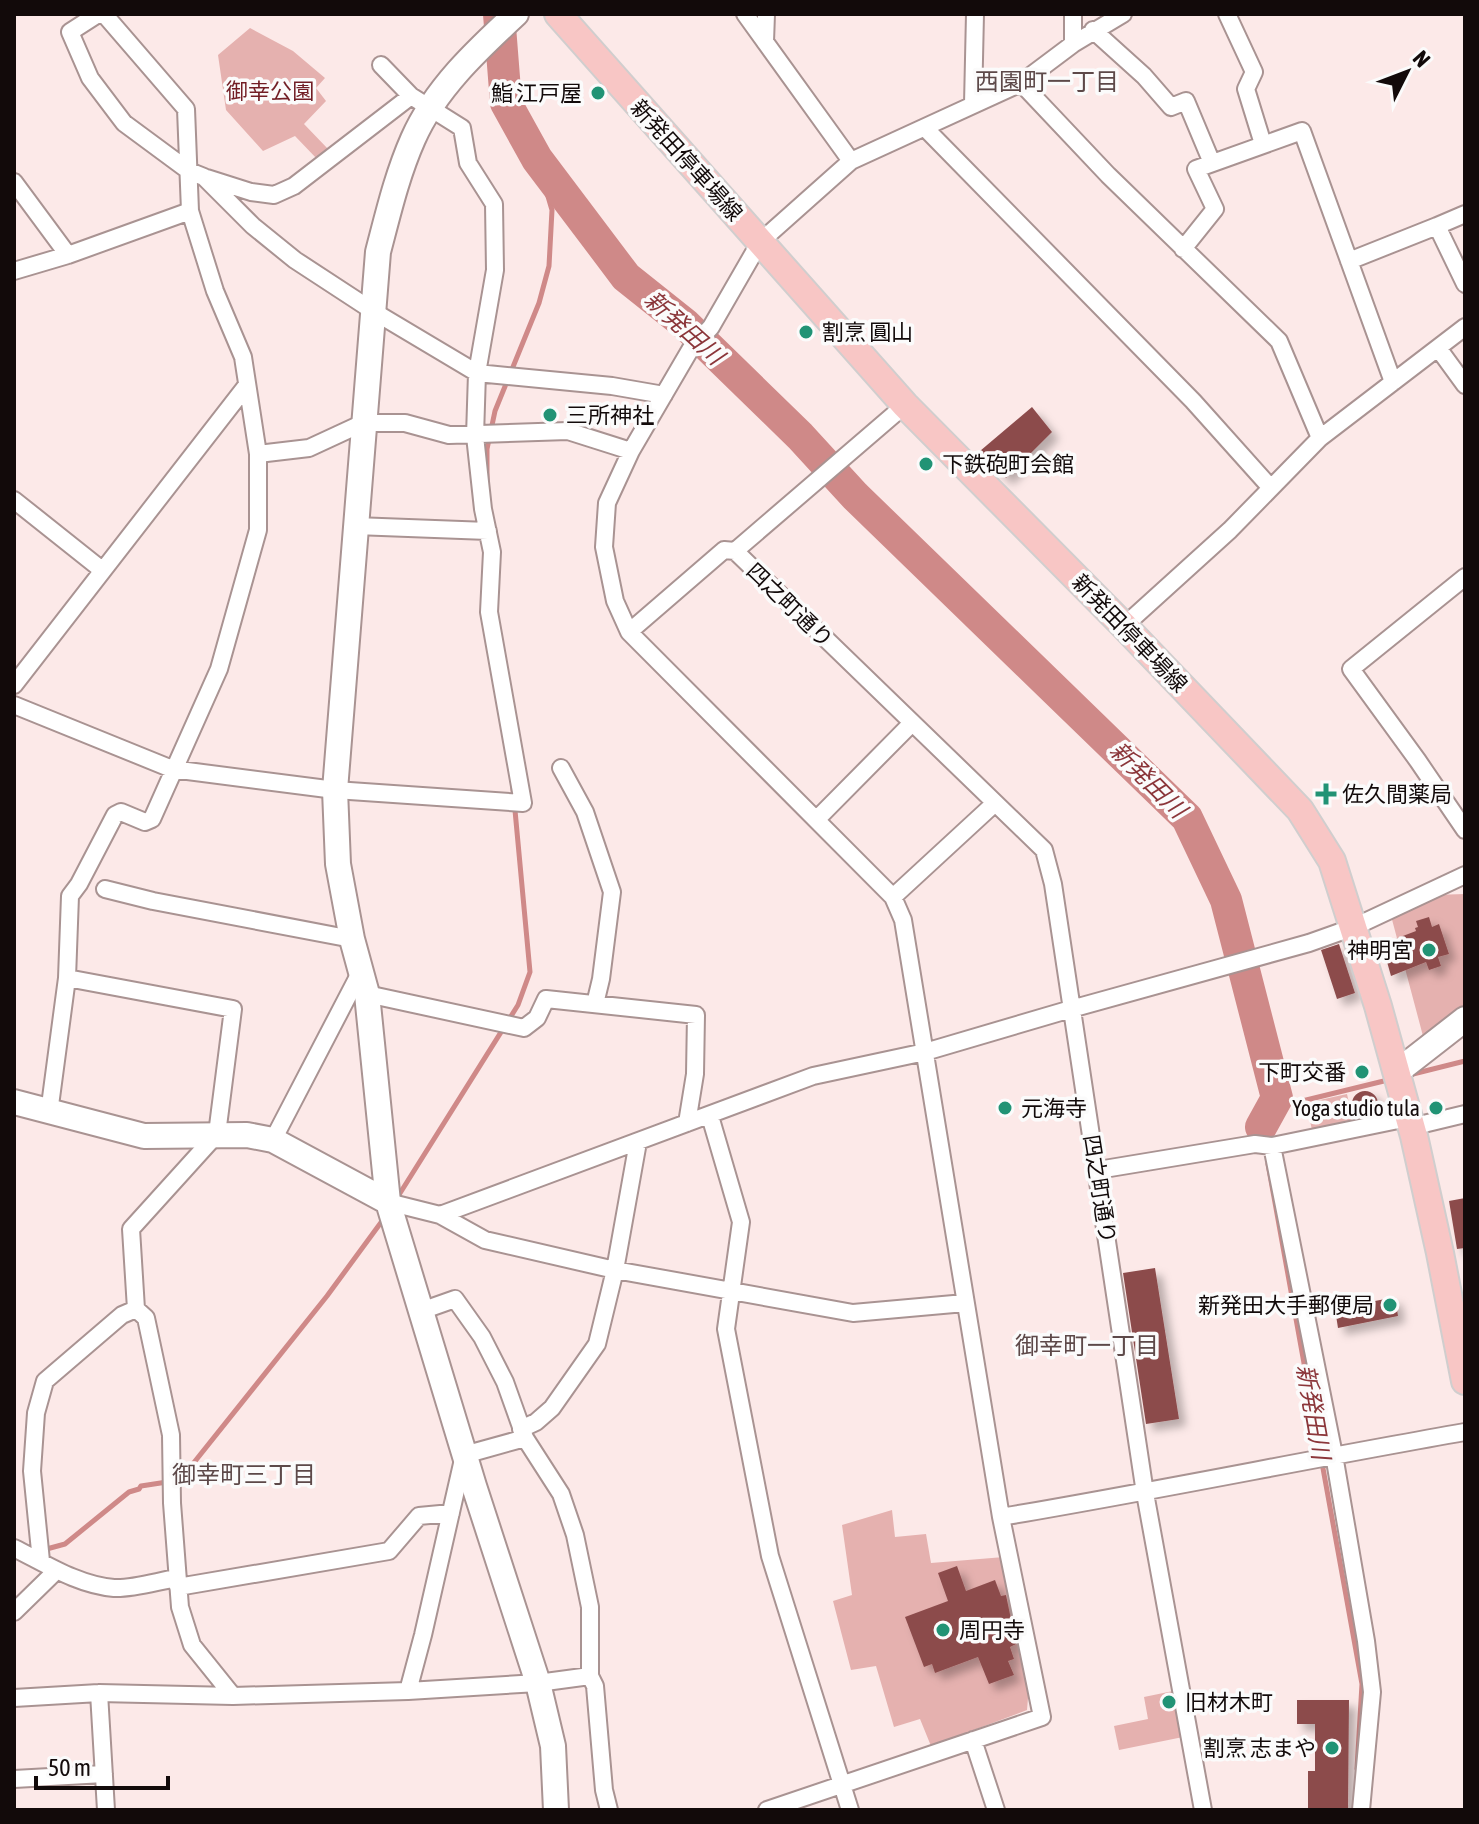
<svg xmlns="http://www.w3.org/2000/svg" width="1479" height="1824" font-family="'Asap Condensed','Noto Sans JP',sans-serif">
	<style>
		.green { fill: #e5b1af }
		.lines { fill: none; stroke-linecap: round; stroke-linejoin: round }
		.stream { stroke: #cf8988; stroke-width: 5 }
		.river { stroke: #cf8988; stroke-width: 32 }
		.building { fill: #8c4c4c; filter: url(#shadow) }
		.street-casing { stroke: #a99392; stroke-width: 20 }
		.secondary-casing { stroke: #a99392; stroke-width: 28 }
		.primary-casing { stroke: #d0cece; stroke-width: 30 }
		.street { stroke: #fff; stroke-width: 16 }
		.secondary { stroke: #fff; stroke-width: 24 }
		.primary { stroke: #f8c6c5; stroke-width: 26 }
		.poi-dot { fill: #219375; stroke: #fbfbfb; stroke-width: 3 }
		.labels { text-anchor: middle; stroke-width: 7; stroke-linejoin: round; paint-order: stroke }
		.park-label { font-size: 22px; fill: #721e25; stroke: #fbfbfb }
		.poi-label { font-size: 22px; fill: #120a0a; stroke: #fbfbfb; text-anchor: start }
		.street-label { font-size: 22px; fill: #120a0a; stroke: #fbfbfb }
		.neighbourhood-label { font-size: 24px; fill: #5d4949; stroke: #fbfbfb }
		.water-label { font-size: 24px; font-style: italic; fill: #8b363a; stroke: #fbfbfb }
	</style>
	<defs>
		<filter id="shadow"><feDropShadow dx="7" dy="7" stdDeviation="4" flood-color="#0004"/></filter>
	</defs>
	<rect width="100%" height="100%" fill="#fce9e8"/>
	<!-- green -->
	<path class="green" d="M250 28 293 51 325 78 316 88 326 101 304 124 328 149 318 160 295 136 263 151 226 110 218 55Z
		M1465 894V1006L1423 1036 1390 912 1433 895Z
		M1347 1094 1353 1121 1312 1130 1306 1103Z
		M892 1510 895 1537 926 1534 931 1563 1004 1557 1029 1686 1027 1710 931 1746 920 1719 894 1727 876 1666 851 1670 833 1601 852 1595 842 1525Z
		M1173 1691 1183 1737 1119 1750 1114 1726 1148 1719 1144 1697Z"/>
	<g class="lines">
		<!-- stream -->
		<path class="stream" d="M487 482V449L495 411 539 303 549 266 552 210 537 159
			M1409 1075 1465 1061
			M1277 1098 1294 1103 1392 1079
			M1261 1127 1264 1142
			M1268 1164 1362 1684 1357 1769
			M397 1198 518 1005 530 972 512 778
			M43 1550 65 1544 129 1492 139 1489 141 1486 180 1480 327 1296 385 1217"/>
		<!-- river -->
		<path class="river" d="M499 14 506 103 537 159 626 277 685 324 800 436 855 496 1187 818 1226 900 1277 1098 1261 1127"/>
	</g>
	<!-- building -->
	<path class="building" d="M1032 407 1052 432 1006 478 980 451Z
		M1429 917 1432 927 1439 924 1449 954 1438 957 1441 966 1429 970 1426 962 1391 976 1382 944 1416 931 1415 928 1418 927 1416 921Z
		M1339 944 1355 993 1337 999 1321 950Z
		M1352 1104a13 13 0 1 1 26 0a13 13 0 1 1-26 0Z
		M1465 1198V1248L1457 1249 1449 1201Z
		M1155 1268 1179 1419 1146 1424 1123 1273Z
		M1395 1297 1398 1316 1338 1328 1335 1309Z
		M957 1566 966 1591 995 1580 1001 1596 1006 1595 1016 1644 1010 1647 1014 1659 1008 1661 1014 1675 989 1684 978 1657 935 1673 932 1664 924 1667 905 1617 948 1601 938 1573Z
		M1297 1700H1349L1348 1810H1308V1771H1315V1724H1297Z"/>
	<g class="lines">
		<defs>
			<path id="street" d="M98 14 70 32 90 78 124 123 189 171 204 177 253 226 295 260 373 311 477 373 612 386 664 395
				M104 14 186 109 190 211 215 291 243 357 258 454 309 448 363 423H405L449 435 568 431 631 451
				M745 14 851 161
				M1227 14 1254 72 1246 89 1263 144
				M1093 30 1144 76 1171 107 1186 101 1212 163
				M765 42 766 14
				M1073 44V14
				M1021 83 1108 175 1279 341 1320 438
				M973 104 975 14
				M925 128 1193 401 1271 488
				M207 178 251 192 274 195 294 186 411 96
				M14 182 68 255
				M1437 226 1465 214
				M1183 249 1215 209 1196 169 1302 131 1393 382
				M1349 261 1437 226 1465 284
				M14 271 68 255 190 211
				M1438 348 1465 385
				M14 500 102 570
				M355 526 488 531
				M735 551 1044 850 1053 884 1145 1493 1203 1810
				M1465 577 1351 669 1418 761 1465 830
				M1124 626 1230 530 1320 438 1465 327
				M629 632 724 550 735 551 905 405
				M14 685 247 385
				M14 705 172 769 335 790 523 803 489 612 492 552 483 509 475 436 477 373 495 270 494 204 468 163 462 128 411 96 381 65
				M561 768 585 812 612 892 601 979 595 1004
				M817 819 911 724
				M105 889 153 901 352 939
				M893 897 995 803
				M67 978 70 896 79 884 115 815 121 812 145 822 152 819 219 669 258 530V454
				M367 994 524 1028 537 1018 546 999 696 1015 695 1074 687 1123
				M49 1113 67 978 233 1009 217 1134 131 1229 136 1309 146 1318 171 1435 172 1503 180 1607 192 1645 233 1696
				M710 1116 741 1222 726 1329 770 1556 850 1810
				M1411 1127 1465 1114
				M273 1140 361 971
				M1272 1146 1334 1455 1366 1641 1372 1692 1361 1810
				M1098 1170 1255 1144 1272 1146 1408 1118
				M388 1202 440 1215 813 1076 925 1052 1071 1009 1309 943 1354 927 1465 875
				M440 1215 485 1240 615 1270 853 1313 965 1303
				M521 1429 536 1422 552 1408 597 1344 615 1270 638 1142
				M1001 1517C1156 1491 1310 1459 1465 1432
				M14 1548C46 1564 78 1585 114 1588 134 1589 158 1581 177 1578
				M41 1561 32 1471 36 1413 45 1381 122 1315 136 1309
				M178 1587 389 1551 419 1516 451 1513
				M14 1612 56 1571
				M590 1676 595 1686 604 1790 609 1810
				M408 1691 423 1635 464 1455 525 1438
				M99 1693 106 1810
				M14 1698 99 1693 233 1696 408 1691 538 1683 590 1676V1607L575 1535 561 1494 525 1438 505 1382 482 1337 455 1299 421 1311
				M973 1740 996 1810
				M14 1779 104 1774
				M767 1810 1042 1717 1001 1517 903 920 893 897 629 632 615 601 604 547 607 503 631 451 690 350 711 327 760 242 851 161 1021 83 1073 44 1123 14"/>
			<path id="secondary" d="M516 14C477 50 435 89 413 139 397 175 388 214 378 252L335 790 338 864 352 939 367 994 388 1202 474 1486 538 1683 553 1746 556 1810
				M1397 1072 1465 1019
				M14 1102 144 1136 247 1135 273 1140 388 1202"/>
			<path id="primary" d="M558 14 905 405 1124 626 1300 810 1332 861 1378 1006 1414 1136 1440 1253 1465 1381"/>
		</defs>
		<!-- street casing -->
		<use href="#street" class="street-casing"/>
		<!-- secondary casing -->
		<use href="#secondary" class="secondary-casing"/>
		<!-- primary casing -->
		<use href="#primary" class="primary-casing"/>
		<!-- street -->
		<use href="#street" class="street"/>
		<!-- secondary -->
		<use href="#secondary" class="secondary"/>
		<!-- primary -->
		<use href="#primary" class="primary"/>
	</g>
	<!-- markers -->
	<g class="poi-dot">
		<circle cx="598" cy="93" r="8"/>
		<circle cx="806" cy="332" r="8"/>
		<circle cx="550" cy="415" r="8"/>
		<circle cx="926" cy="464" r="8"/>
		<path d="M1322 782h8v8h8v8h-8v8h-8v-8h-8v-8h8z"/>
		<circle cx="1429" cy="950" r="8"/>
		<circle cx="1362" cy="1072" r="8"/>
		<circle cx="1005" cy="1108" r="8"/>
		<circle cx="1436" cy="1108" r="8"/>
		<circle cx="1390" cy="1305" r="8"/>
		<circle cx="943" cy="1630" r="8"/>
		<circle cx="1169" cy="1702" r="8"/>
		<circle cx="1332" cy="1748" r="8"/>
	</g>
	<g class="labels">
		<!-- park labels -->
		<g class="park-label">
			<text x="270" y="99">御幸公園</text>
		</g>
		<!-- poi labels -->
		<g class="poi-label">
			<text x="582" y="101" text-anchor="end">鮨 江戸屋</text>
			<text x="822" y="340">割烹 圓山</text>
			<text x="566" y="423">三所神社</text>
			<text x="942" y="472">下鉄砲町会館</text>
			<text x="1342" y="802">佐久間薬局</text>
			<text x="1413" y="958" text-anchor="end">神明宮</text>
			<text x="1346" y="1080" text-anchor="end">下町交番</text>
			<text x="1021" y="1116">元海寺</text>
			<text x="1420" y="1116" text-anchor="end">Yoga studio tula</text>
			<text x="1374" y="1313" text-anchor="end">新発田大手郵便局</text>
			<text x="959" y="1638">周円寺</text>
			<text x="1185" y="1710">旧材木町</text>
			<text x="1316" y="1756" text-anchor="end">割烹 志まや</text>
		</g>
		<!-- street labels -->
		<g class="street-label">
			<text transform="translate(687 160) rotate(48)" y="8">新発田停車場線</text>
			<text transform="translate(790 605) rotate(44)" y="8">四之町通り</text>
			<text transform="translate(1130 633) rotate(46)" y="8">新発田停車場線</text>
			<text transform="translate(1100 1189) rotate(81)" y="8">四之町通り</text>
		</g>
		<!-- neighbourhood labels -->
		<g class="neighbourhood-label">
			<text x="1047" y="90">西園町一丁目</text>
			<text x="1087" y="1354">御幸町一丁目</text>
			<text x="244" y="1483">御幸町三丁目</text>
		</g>
		<!-- water labels -->
		<g class="water-label">
			<text transform="translate(684 328) rotate(42)" y="8">新発田川</text>
			<text transform="translate(1148 780) rotate(45)" y="8">新発田川</text>
			<text transform="translate(1313 1412) rotate(80)" y="8">新発田川</text>
		</g>
	</g>
	<!-- border -->
	<rect width="1479" height="1824" fill="none" stroke="#120a0a" stroke-width="32"/>
	<!-- north arrow -->
	<g transform="translate(1407 72) rotate(48)" stroke="#fbfbfb" stroke-width="6" paint-order="stroke">
	<path d="M0-6L14 30L0 20L-14 30Z" fill="#120a0a"/>
	<text y="-12" font-size="22" font-weight="bold" text-anchor="middle" fill="#120a0a">N</text>
	</g>
	<!-- scale -->
	<path d="M36 1776v12h132v-12" fill="none" stroke="#120a0a" stroke-width="4"/>
	<text x="48" y="1776" font-size="24" fill="#120a0a" stroke="#fbfbfb" stroke-width="6" paint-order="stroke">50 m</text>
</svg>
